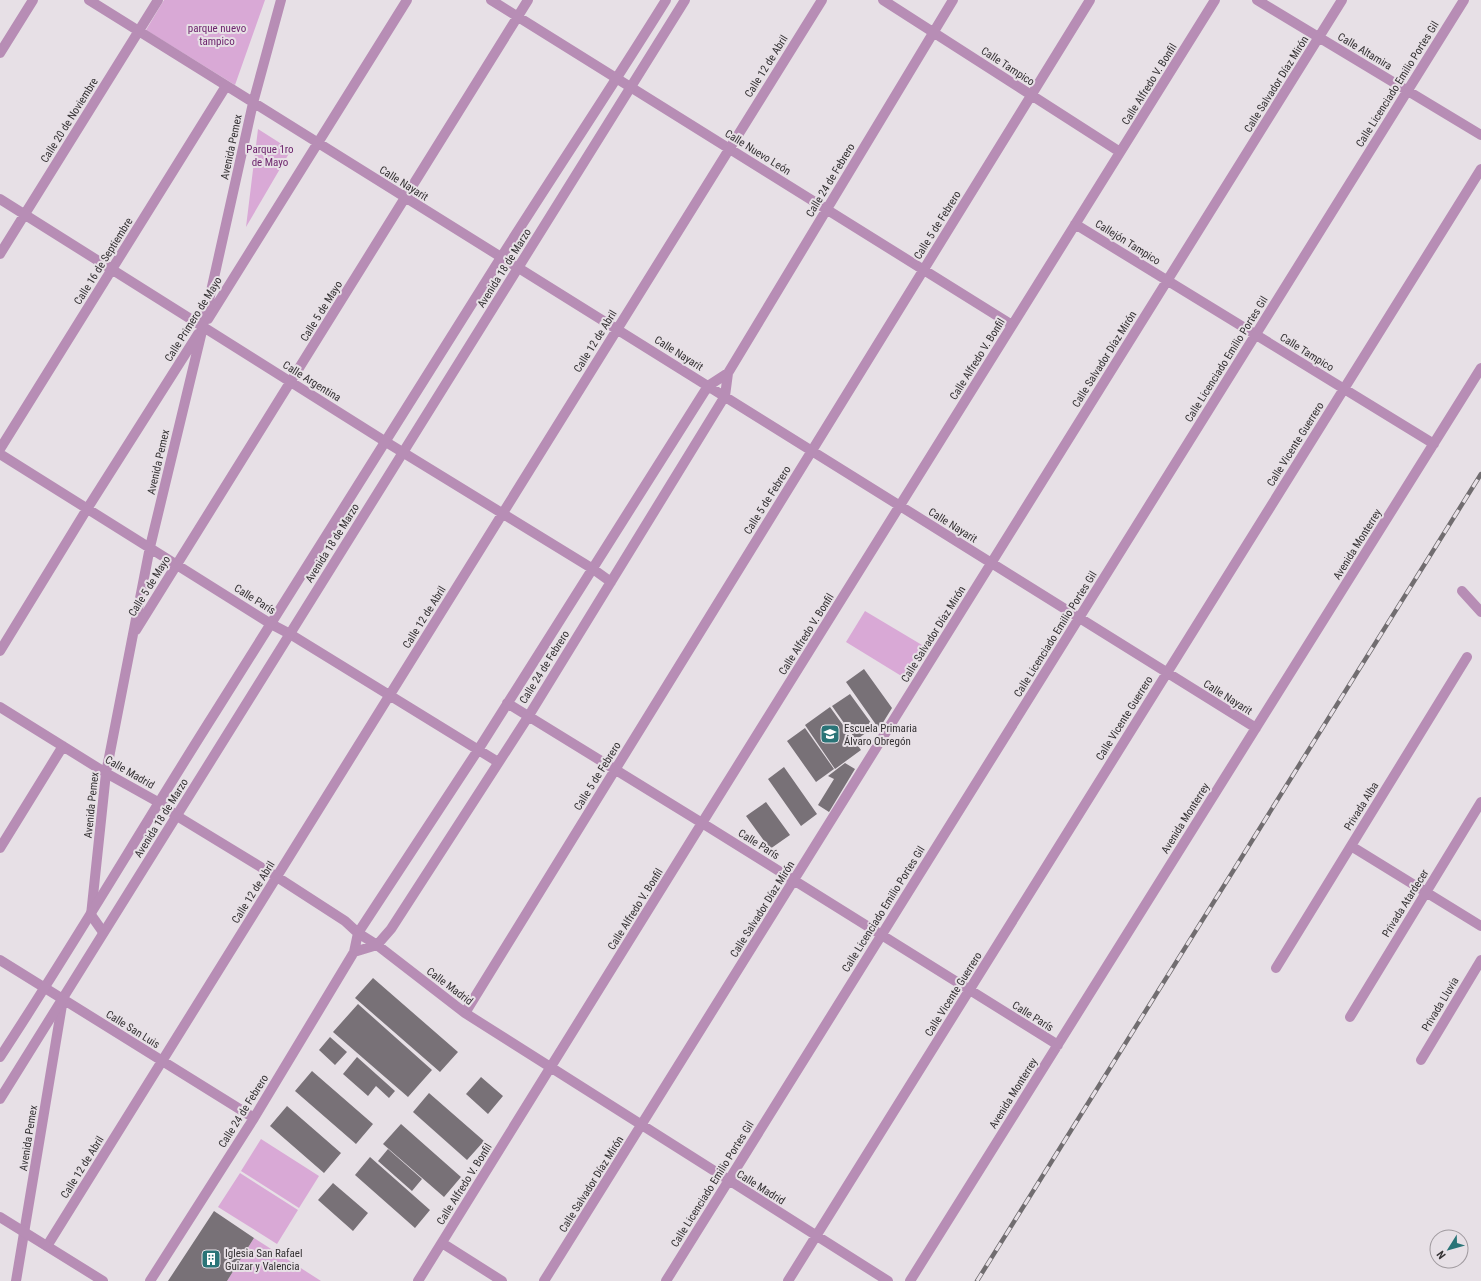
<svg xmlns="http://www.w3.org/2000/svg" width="1481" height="1281" font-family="'Roboto Condensed',sans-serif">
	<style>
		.green { fill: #d9a9d6 }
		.building { fill: #787177 }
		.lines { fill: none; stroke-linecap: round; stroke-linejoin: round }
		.minor { stroke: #b78db5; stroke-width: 10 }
		.tertiary { stroke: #b78db5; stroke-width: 10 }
		.rail-casing { stroke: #716d70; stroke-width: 4.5 }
		.rail { stroke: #e7e0e6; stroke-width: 3; stroke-dasharray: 9; stroke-linecap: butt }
		.labels { text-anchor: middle; stroke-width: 4; stroke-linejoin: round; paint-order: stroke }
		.park-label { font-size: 11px; fill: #6d256d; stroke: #e7e0e6 }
		.street-label { font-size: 11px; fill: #353234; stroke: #e7e0e6 }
		.poi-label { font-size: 11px; fill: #353234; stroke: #e7e0e6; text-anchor: start }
	</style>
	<rect width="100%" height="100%" fill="#e7e0e6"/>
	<!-- green -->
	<path class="green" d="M164 0H265L235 85 146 30Z
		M258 129 291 150 246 227Z
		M865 611 922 645 903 677 846 642Z
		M261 1139 319 1176 299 1208 241 1171Z
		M240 1173 298 1210 277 1244 218 1207Z
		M254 1238 321 1281H227Z"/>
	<!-- building -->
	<path class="building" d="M864 669 892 708 879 729 846 682Z
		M850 694 874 727 856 740 832 706Z
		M830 707 861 750 835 769 805 725Z
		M805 728 834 769 816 782 787 741Z
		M845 763 855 769 829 812 818 805 834 779 828 776Z
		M784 767 817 814 801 826 768 779Z
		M766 802 790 835 770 849 746 816Z
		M373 978 458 1052 440 1072 355 998Z
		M358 1004 432 1070 408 1097 333 1032Z
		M330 1037 347 1052 335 1065 319 1050Z
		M357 1057 395 1091 389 1098 376 1086 368 1096 343 1074Z
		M312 1071 373 1124 356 1144 295 1091Z
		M481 1077 503 1096 488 1114 466 1094Z
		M429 1093 484 1141 467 1160 413 1112Z
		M287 1106 341 1153 324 1173 270 1126Z
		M401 1124 461 1177 444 1197 383 1144Z
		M388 1149 422 1179 412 1191 378 1161Z
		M370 1157 430 1210 415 1228 355 1175Z
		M333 1183 368 1213 353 1231 318 1200Z
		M214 1211 254 1238 227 1281H168Z"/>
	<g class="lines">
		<!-- minor -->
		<path class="minor" d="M89 0 1256 728
			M491 0 1012 325
			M883 0 1120 152
			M1257 0 1481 135
			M0 53 33 0
			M0 199 386 442 593 569 611 582
			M1075 224 1434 444
			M0 254 158 0
			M208 319 407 0
			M0 449 226 86
			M0 454C90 511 181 567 271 624L290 634 498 762
			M1462 591 1481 612
			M136 630 528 0
			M0 651 87 509 198 334
			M507 703 702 823 1058 1045
			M0 707 106 773 158 802 177 816 277 877 345 921 358 933 377 945 465 1013 888 1281
			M1351 846 1481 926
			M0 848 63 746
			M103 932 91 915 106 773 150 547 203 327 253 103 281 0
			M354 952 377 945 391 929 528 717 725 396 728 373 953 0
			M0 960 254 1118
			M1276 968 1467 657
			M465 1013 1090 0
			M1350 1017 1481 802
			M1421 1060 1481 960
			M442 1243 502 1281
			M47 1246 822 0
			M16 1281 63 999
			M150 1281 254 1118 354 952 358 933 478 750 708 386 728 373
			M418 1281 702 823 1215 0
			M544 1281 1342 0
			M666 1281 1464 0
			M788 1281 1481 169
			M910 1281 1481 368"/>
		<!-- tertiary -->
		<path class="tertiary" d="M0 1057C75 943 143 826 216 711 311 560 405 409 500 259 555 172 612 87 666 0
			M0 1099 685 0
			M0 1217 103 1281"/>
		<defs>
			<path id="rail" d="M977 1281 1481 474"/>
		</defs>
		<!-- rail casing -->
		<use href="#rail" class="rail-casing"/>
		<!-- rail -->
		<use href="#rail" class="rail"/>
	</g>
	<!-- icons -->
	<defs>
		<symbol id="school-square" viewBox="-11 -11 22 22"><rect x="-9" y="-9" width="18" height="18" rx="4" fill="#2a7477" stroke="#e7e0e6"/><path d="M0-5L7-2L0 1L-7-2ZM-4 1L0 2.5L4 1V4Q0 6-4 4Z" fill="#fff"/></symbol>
		<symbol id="building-square" viewBox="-11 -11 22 22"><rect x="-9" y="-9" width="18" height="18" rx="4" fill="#2a7477" stroke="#e7e0e6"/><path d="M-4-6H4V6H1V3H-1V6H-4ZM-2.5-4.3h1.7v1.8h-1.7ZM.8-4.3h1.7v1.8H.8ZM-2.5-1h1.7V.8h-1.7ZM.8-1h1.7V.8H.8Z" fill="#fff"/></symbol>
	</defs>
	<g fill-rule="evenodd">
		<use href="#school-square" x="819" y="723" width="22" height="22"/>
		<use href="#building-square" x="200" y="1248" width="22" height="22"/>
	</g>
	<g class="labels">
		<!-- park labels -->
		<g class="park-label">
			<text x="217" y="32">parque nuevo<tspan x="217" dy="13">tampico</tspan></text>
			<text x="270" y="153">Parque 1ro<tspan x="270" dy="13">de Mayo</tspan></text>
		</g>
		<!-- street labels -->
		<g class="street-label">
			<text transform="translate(1365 51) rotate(31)" y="4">Calle Altamira</text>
			<text transform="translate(766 66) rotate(-58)" y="4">Calle 12 de Abril</text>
			<text transform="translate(1008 66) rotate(33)" y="4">Calle Tampico</text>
			<text transform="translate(1149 84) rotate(-58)" y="4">Calle Alfredo V. Bonfil</text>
			<text transform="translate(1276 84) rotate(-58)" y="4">Calle Salvador Díaz Mirón</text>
			<text transform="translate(1397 84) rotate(-58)" y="4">Calle Licenciado Emilio Portes Gil</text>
			<text transform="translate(69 120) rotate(-58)" y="4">Calle 20 de Noviembre</text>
			<text transform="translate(231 147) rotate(-78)" y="4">Avenida Pemex</text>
			<text transform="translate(758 152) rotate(32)" y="4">Calle Nuevo León</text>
			<text transform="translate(830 180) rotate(-59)" y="4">Calle 24 de Febrero</text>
			<text transform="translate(404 183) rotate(32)" y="4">Calle Nayarit</text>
			<text transform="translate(937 225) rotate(-58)" y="4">Calle 5 de Febrero</text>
			<text transform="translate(1128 242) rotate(32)" y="4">Callejón Tampico</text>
			<text transform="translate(103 261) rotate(-58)" y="4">Calle 16 de Septiembre</text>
			<text transform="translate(504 268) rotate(-58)" y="4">Avenida 18 de Marzo</text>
			<text transform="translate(321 311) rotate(-58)" y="4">Calle 5 de Mayo</text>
			<text transform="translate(193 319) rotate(-58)" y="4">Calle Primero de Mayo</text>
			<text transform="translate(595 341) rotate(-58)" y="4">Calle 12 de Abril</text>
			<text transform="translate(1307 352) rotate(32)" y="4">Calle Tampico</text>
			<text transform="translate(679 353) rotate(32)" y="4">Calle Nayarit</text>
			<text transform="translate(977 359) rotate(-58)" y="4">Calle Alfredo V. Bonfil</text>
			<text transform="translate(1104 359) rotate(-58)" y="4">Calle Salvador Díaz Mirón</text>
			<text transform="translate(1226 359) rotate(-58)" y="4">Calle Licenciado Emilio Portes Gil</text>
			<text transform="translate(312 381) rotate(32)" y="4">Calle Argentina</text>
			<text transform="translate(1295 444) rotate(-58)" y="4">Calle Vicente Guerrero</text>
			<text transform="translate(158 462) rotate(-77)" y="4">Avenida Pemex</text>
			<text transform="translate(767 500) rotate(-58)" y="4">Calle 5 de Febrero</text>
			<text transform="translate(953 525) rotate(32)" y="4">Calle Nayarit</text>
			<text transform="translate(332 543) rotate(-58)" y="4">Avenida 18 de Marzo</text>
			<text transform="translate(1357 544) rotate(-58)" y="4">Avenida Monterrey</text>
			<text transform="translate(149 586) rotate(-58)" y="4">Calle 5 de Mayo</text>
			<text transform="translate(255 599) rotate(32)" y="4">Calle París</text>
			<text transform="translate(424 617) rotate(-58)" y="4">Calle 12 de Abril</text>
			<text transform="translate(806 634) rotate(-58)" y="4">Calle Alfredo V. Bonfil</text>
			<text transform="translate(933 634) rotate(-58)" y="4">Calle Salvador Díaz Mirón</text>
			<text transform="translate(1055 634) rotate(-58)" y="4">Calle Licenciado Emilio Portes Gil</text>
			<text transform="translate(544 667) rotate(-58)" y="4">Calle 24 de Febrero</text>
			<text transform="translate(1228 697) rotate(32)" y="4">Calle Nayarit</text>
			<text transform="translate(1124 718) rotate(-58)" y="4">Calle Vicente Guerrero</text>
			<text transform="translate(130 772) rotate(30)" y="4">Calle Madrid</text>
			<text transform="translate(597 776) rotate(-58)" y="4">Calle 5 de Febrero</text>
			<text transform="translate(91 805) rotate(-84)" y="4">Avenida Pemex</text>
			<text transform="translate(1361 806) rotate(-58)" y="4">Privada Alba</text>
			<text transform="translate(161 818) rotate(-58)" y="4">Avenida 18 de Marzo</text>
			<text transform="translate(1185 818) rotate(-58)" y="4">Avenida Monterrey</text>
			<text transform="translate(759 844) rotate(32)" y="4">Calle París</text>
			<text transform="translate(253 892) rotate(-58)" y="4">Calle 12 de Abril</text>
			<text transform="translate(1405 903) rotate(-58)" y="4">Privada Atardecer</text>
			<text transform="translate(635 909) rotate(-58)" y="4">Calle Alfredo V. Bonfil</text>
			<text transform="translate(762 909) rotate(-58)" y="4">Calle Salvador Díaz Mirón</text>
			<text transform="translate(883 909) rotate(-58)" y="4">Calle Licenciado Emilio Portes Gil</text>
			<text transform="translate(450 986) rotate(37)" y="4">Calle Madrid</text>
			<text transform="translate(953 994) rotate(-58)" y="4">Calle Vicente Guerrero</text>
			<text transform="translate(1440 1004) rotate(-59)" y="4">Privada Lluvia</text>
			<text transform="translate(1033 1016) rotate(32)" y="4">Calle París</text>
			<text transform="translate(133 1029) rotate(32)" y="4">Calle San Luis</text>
			<text transform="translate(1013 1093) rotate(-58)" y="4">Avenida Monterrey</text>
			<text transform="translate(243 1111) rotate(-58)" y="4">Calle 24 de Febrero</text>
			<text transform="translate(28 1138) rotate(-81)" y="4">Avenida Pemex</text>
			<text transform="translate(82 1167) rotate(-58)" y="4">Calle 12 de Abril</text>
			<text transform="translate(464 1184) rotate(-58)" y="4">Calle Alfredo V. Bonfil</text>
			<text transform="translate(591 1184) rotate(-58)" y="4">Calle Salvador Díaz Mirón</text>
			<text transform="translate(712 1184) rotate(-58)" y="4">Calle Licenciado Emilio Portes Gil</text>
			<text transform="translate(761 1187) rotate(32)" y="4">Calle Madrid</text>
		</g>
		<!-- poi labels -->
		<g class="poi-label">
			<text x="844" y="732">Escuela Primaria<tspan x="844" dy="13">Álvaro Obregón</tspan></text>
			<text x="225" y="1257">Iglesia San Rafael<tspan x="225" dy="13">Guizar y Valencia</tspan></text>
		</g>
	</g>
	<!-- north arrow -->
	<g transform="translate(1449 1249) rotate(233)"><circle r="19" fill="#e7e0e6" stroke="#a09a9f"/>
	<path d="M0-3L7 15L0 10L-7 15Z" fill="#2a7477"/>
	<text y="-6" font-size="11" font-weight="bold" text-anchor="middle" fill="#353234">N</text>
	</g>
</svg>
